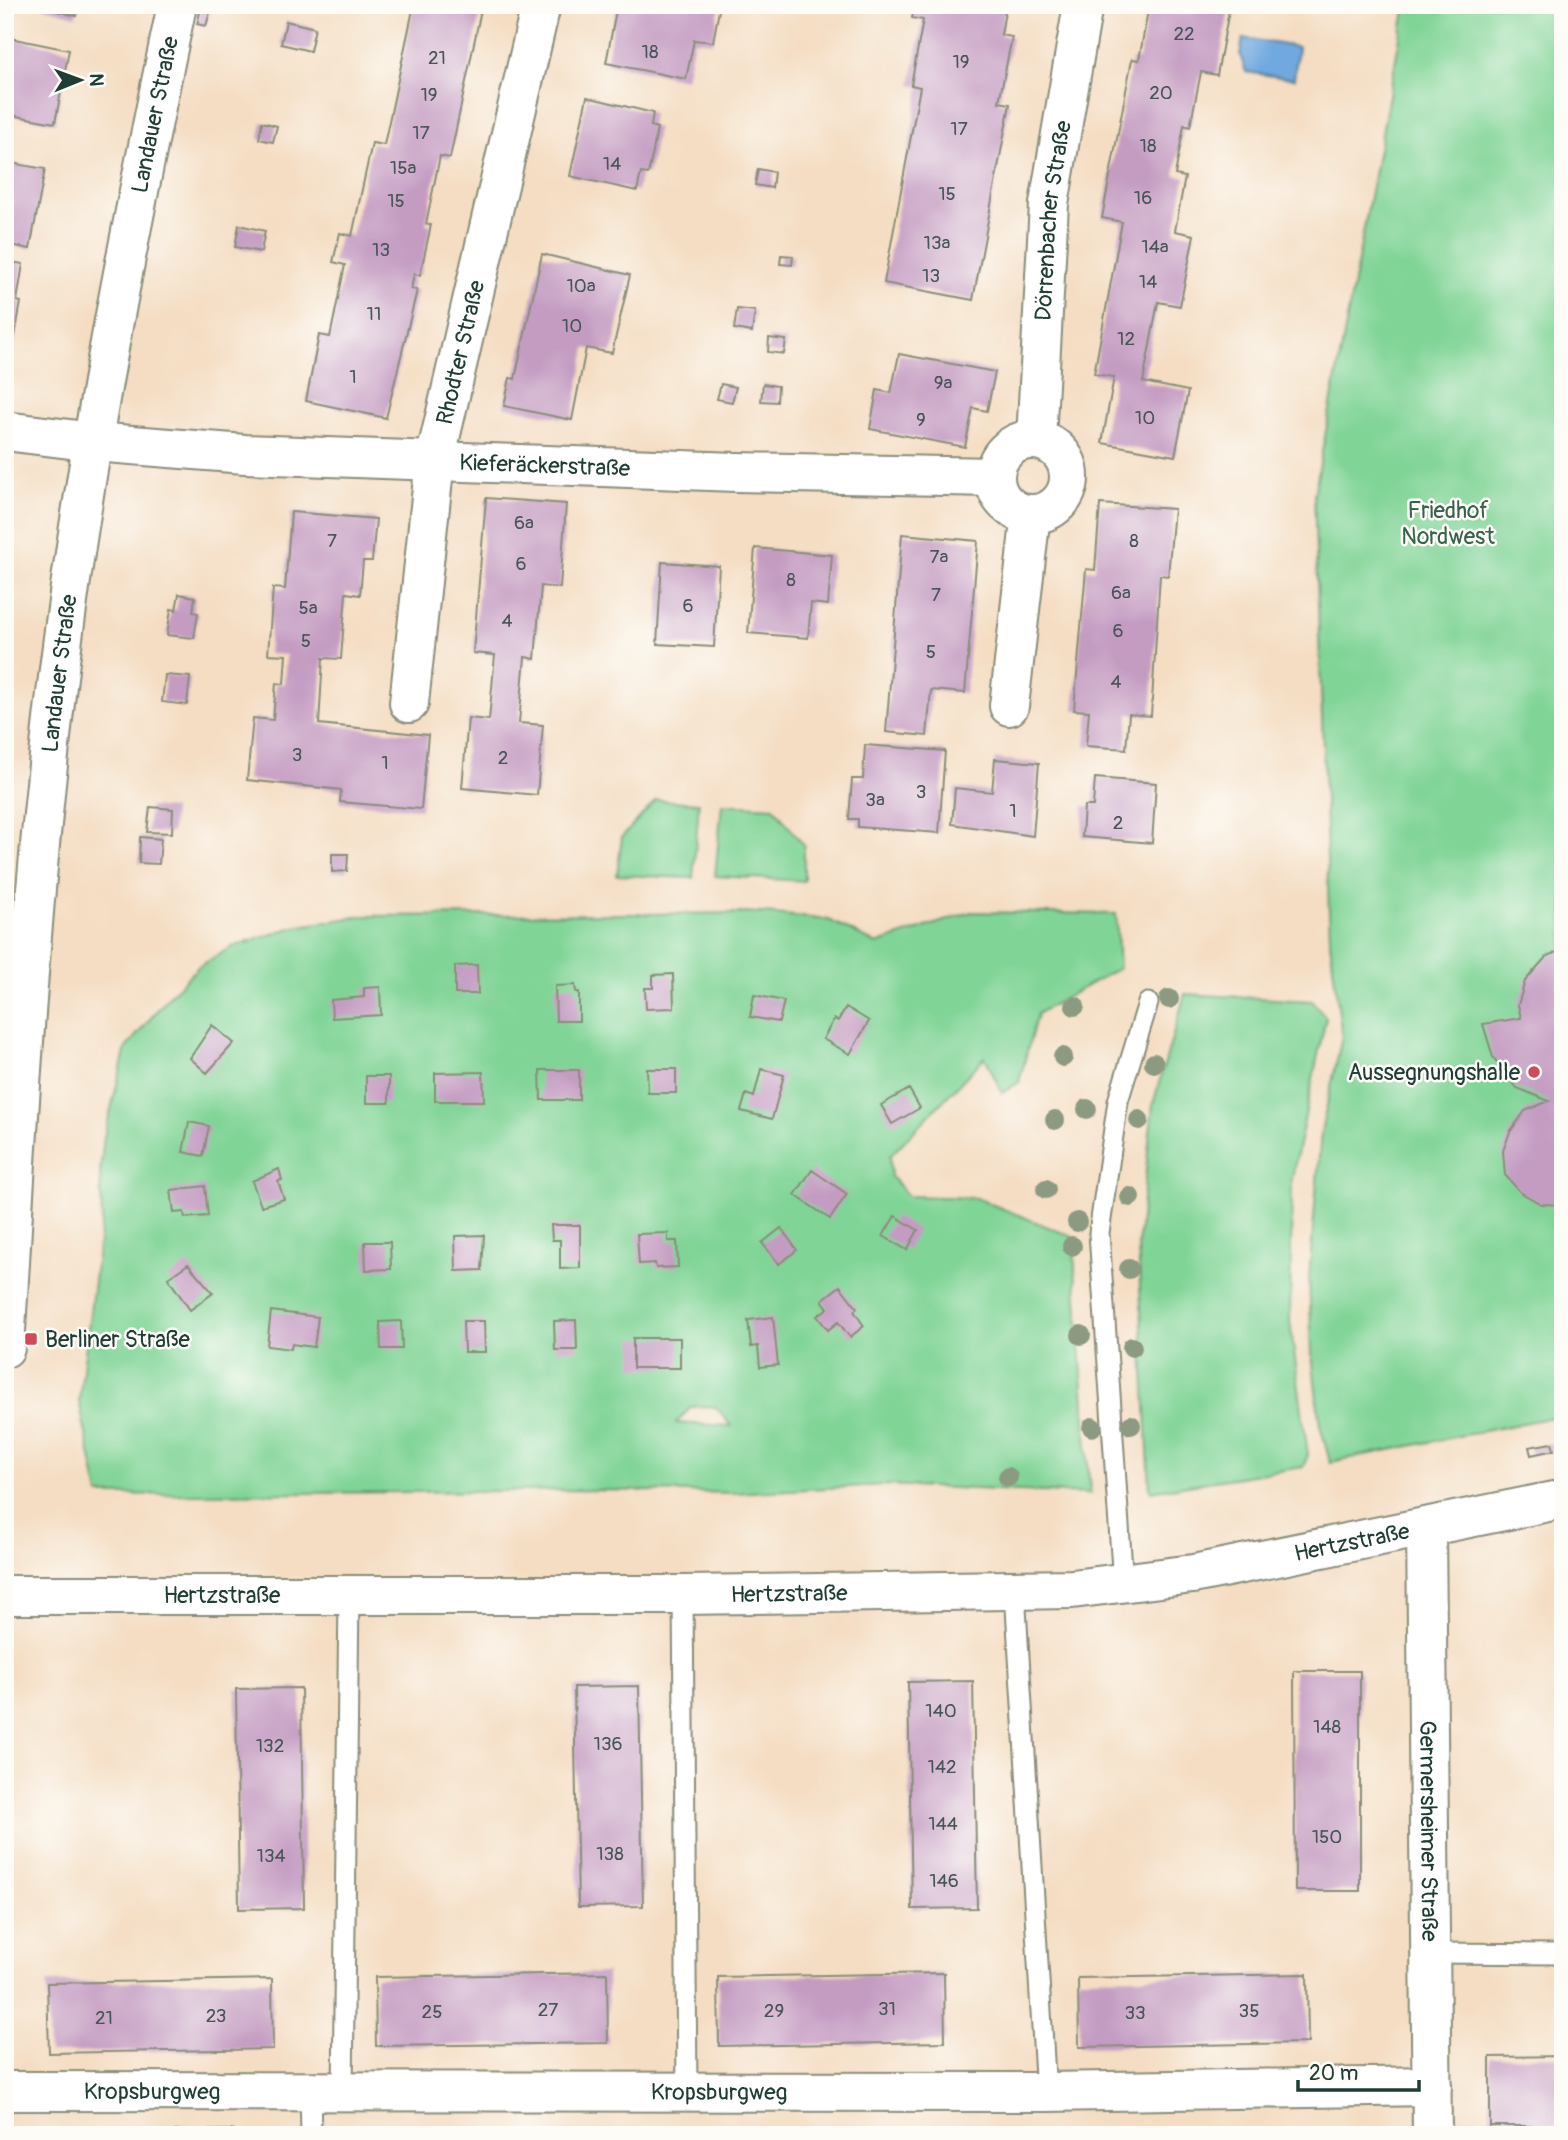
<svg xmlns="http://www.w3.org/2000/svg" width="1568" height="2140" font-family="Pangolin,sans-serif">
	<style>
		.green { fill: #80d496; stroke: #508865; stroke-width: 2; fill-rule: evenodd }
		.water { fill: #6fa8df; stroke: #47728a; stroke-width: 2 }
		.building { fill: #c49cc2 }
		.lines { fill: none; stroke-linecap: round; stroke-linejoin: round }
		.lane-casing { stroke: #8a8d7b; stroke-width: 23 }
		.street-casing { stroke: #8a8d7b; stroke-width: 42 }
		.secondary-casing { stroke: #8a8d7b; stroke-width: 42 }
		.lane { stroke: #fff; stroke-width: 19 }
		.street { stroke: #fff; stroke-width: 38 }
		.secondary { stroke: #fff; stroke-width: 38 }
		.tree { fill: #8c9a81 }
		.poi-dot { fill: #d1495b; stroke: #fdfcf7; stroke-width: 2.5 }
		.labels { text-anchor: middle; stroke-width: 5; stroke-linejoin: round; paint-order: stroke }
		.number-label { font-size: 19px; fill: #485558 }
		.street-label { font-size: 23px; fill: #1f3d34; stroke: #fdfcf7 }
		.park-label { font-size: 23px; fill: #37634c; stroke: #fdfcf7 }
		.poi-label { font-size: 23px; fill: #1f3d34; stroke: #fdfcf7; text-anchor: end }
	</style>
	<rect width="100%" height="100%" fill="#fdfcf7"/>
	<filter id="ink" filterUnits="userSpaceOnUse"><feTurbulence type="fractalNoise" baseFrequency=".0143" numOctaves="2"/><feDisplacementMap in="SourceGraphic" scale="14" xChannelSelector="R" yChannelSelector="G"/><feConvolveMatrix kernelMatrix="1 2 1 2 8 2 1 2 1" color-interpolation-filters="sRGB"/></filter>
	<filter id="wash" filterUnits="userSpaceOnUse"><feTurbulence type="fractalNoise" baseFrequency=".00686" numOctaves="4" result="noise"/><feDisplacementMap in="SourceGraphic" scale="28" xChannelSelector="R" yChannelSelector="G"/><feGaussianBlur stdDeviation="1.57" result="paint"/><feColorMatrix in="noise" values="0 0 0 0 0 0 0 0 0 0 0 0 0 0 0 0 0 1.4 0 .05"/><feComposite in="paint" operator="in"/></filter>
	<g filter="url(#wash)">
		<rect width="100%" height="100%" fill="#f4ddc2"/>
		<!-- green -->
		<path class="green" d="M1406 5H1563V1415L1330 1462 1320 1425 1312 1355 1309 1279 1321 1132 1342 1037 1330 942 1314 495Z
			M656 800 699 803 693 878 617 875 622 837Z
			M722 804 774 807 804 846V881L715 876Z
			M971 912 1116 914 1119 968 1037 1014 1019 1082 1002 1093 985 1057 890 1156 891 1177 908 1196 976 1198 1073 1237 1090 1494 885 1485 733 1493 598 1490 99 1495 79 1401 102 1217 100 1172 104 1137 126 1048 170 995 198 967 232 947 294 927 362 916 765 913 829 920 876 944ZM702 1406 716 1407 731 1426 676 1423 691 1407Z
			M1185 994 1312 1001 1326 1017 1292 1178 1290 1322 1308 1455 1303 1467 1150 1491 1138 1246 1153 1104Z"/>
		<!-- water -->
		<path class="water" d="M1243 38 1298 47 1294 79 1246 72 1240 55Z"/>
		<g id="blocks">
			<!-- building -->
			<path class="building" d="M34 5H79L76 16Z
				M202 5H212L206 26 197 24Z
				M414 5H482L450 158 440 156 426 224 431 225 420 275 414 274 411 289 417 290 386 418 306 401 319 335 330 337 345 265 333 262 340 233 352 236 372 143 384 145Z
				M617 5H720L713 42 694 40 686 79 606 63Z
				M915 5H1006L1001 35 1012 37 999 102 1010 104 973 300 884 283 920 87 911 85 923 20 912 18Z
				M1149 5H1230L1217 75 1201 72 1190 127 1184 125 1175 175 1185 177 1175 231 1194 235 1180 306 1158 302 1143 382 1188 391 1175 456 1102 443 1114 377 1094 374 1122 222 1102 218 1132 59 1139 60Z
				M286 21 315 28 310 51 281 44Z
				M5 37 69 50 55 123 5 114Z
				M587 97 653 113 651 126 657 128 653 152 648 174 641 173 637 191 570 176Z
				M262 122 277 126 273 142 259 139Z
				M5 162 45 169 30 249 5 244Z
				M758 169 774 172 772 188 755 185Z
				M239 225 265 231 261 252 235 247Z
				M542 254 630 275 612 353 586 348 572 420 504 406 510 378 515 379Z
				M781 255 793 256 792 265 780 264Z
				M5 261 23 264 17 301 21 302 10 364 5 363Z
				M737 309 755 311 752 332 734 329Z
				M769 338 786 340 784 354 768 352Z
				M899 354 995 372 987 411 973 408 965 447 870 429 877 390 891 393Z
				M721 384 736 387 732 402 717 399Z
				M763 384 778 386 777 402 761 401Z
				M486 498 566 504 560 588 541 586 535 659 525 657 519 723 543 725 537 795 462 788 468 718 489 720 495 655 473 653Z
				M1100 504 1174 509 1168 576 1160 575 1151 716 1129 714 1126 749 1086 746 1089 711 1074 710 1086 569 1095 570Z
				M291 512 376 519 372 561H363L360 595 346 593 341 659 323 658 319 724 428 735 421 809 340 802 341 790 247 780 253 718 273 720 276 683 284 684 286 655 268 654 273 588 285 589Z
				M902 534 978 541 965 693 931 690 927 736 886 732Z
				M755 548 832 555 828 605 811 603 808 638 748 633Z
				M662 562 719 566 714 647 657 644Z
				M179 594 195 597 193 612 198 613 194 638 167 635 171 609 176 610Z
				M165 675 190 677 187 705 162 702Z
				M865 745 945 751 939 833 858 827V819H849L852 779H863Z
				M995 759 1039 763 1033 836 952 824 955 788 992 792Z
				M1095 778 1156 783 1152 843 1082 837 1084 806H1093Z
				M150 807 173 809 172 833 147 832Z
				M140 837 161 839 159 864 139 863Z
				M332 854H348L347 871 332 872Z
				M1563 949V1205L1541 1204 1520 1192 1505 1175 1503 1151 1510 1132 1525 1111 1549 1101 1517 1088 1493 1057 1483 1024 1521 1018 1518 1005 1525 981 1546 957Z
				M477 965 478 994H455V966Z
				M673 974 674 1008 646 1009 645 988H653V975Z
				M575 985 576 992H579V1021H556L555 986Z
				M380 987 381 1015 332 1018 331 1000 364 997V988Z
				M754 995 784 1001 779 1022 750 1017Z
				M846 1007 869 1021 850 1054 823 1039 834 1019 838 1021Z
				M212 1025 234 1043 207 1073 190 1058Z
				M647 1069H676V1093H648Z
				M761 1069 784 1075 772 1119 741 1111 746 1094 754 1097Z
				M540 1070H579V1100H541Z
				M483 1072 484 1101H435V1073Z
				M366 1076H389V1103H366Z
				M909 1089 920 1108 892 1124 881 1105Z
				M189 1122 209 1126 203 1156 183 1152Z
				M279 1169 282 1180 278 1181 284 1199 261 1206 252 1181Z
				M812 1170 847 1194 830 1219 795 1195Z
				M205 1186 208 1216 185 1218 184 1212 174 1213 171 1190Z
				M895 1216 918 1230 907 1250 883 1236Z
				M551 1225H580V1268L560 1269V1240H552Z
				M781 1228 797 1250 779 1264 762 1243Z
				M668 1233V1241H677L678 1267 656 1268 655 1263 639 1264 637 1234Z
				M484 1235 482 1270 456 1271 455 1236Z
				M365 1242H390L391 1269 366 1270Z
				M188 1264 213 1293 190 1310 168 1278Z
				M840 1286 857 1308 854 1311 864 1326 850 1337 838 1322 828 1330 817 1316 828 1308 822 1300Z
				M271 1311 318 1317 314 1347 292 1344 291 1349 267 1346Z
				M773 1317 778 1365 760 1367 758 1346 751 1347 748 1320Z
				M576 1320 577 1350H555L554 1321Z
				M401 1321 402 1349H381L380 1322Z
				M463 1321H484L485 1352H464Z
				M633 1338H680V1368H633Z
				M1552 1443 1554 1450 1531 1455 1529 1447Z
				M1294 1671H1360V1891H1295Z
				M973 1681 977 1908 912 1909 908 1682Z
				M639 1686 643 1906 578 1907 574 1687Z
				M301 1688 304 1908 239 1909 236 1689Z
				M607 1973 608 2043 376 2046 375 1977Z
				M944 1973 945 2042 719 2046 718 1977Z
				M1307 1974 1308 2043 1079 2047 1078 1978Z
				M272 1979 273 2049 49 2053 47 1983Z
				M1563 2056V2126H1490V2057Z
				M233 2130V2135H175V2131Z"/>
		</g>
	</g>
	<g filter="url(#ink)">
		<use href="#blocks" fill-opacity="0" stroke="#8a8d7b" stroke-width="2"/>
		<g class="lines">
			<defs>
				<path id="lane" d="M1123 1584 1099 1233 1118 1101 1148 1003
					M1015 1592 1046 2092
					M683 1595 687 2091
					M1432 1953 1563 1954
					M310 2091 311 2135
					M343 2092 349 1595"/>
				<g id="street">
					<path id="s1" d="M5 431 94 442 245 454 736 472 995 477"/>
					<path id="s2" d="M1036 439 1049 204 1083 5"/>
					<circle cx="1032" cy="477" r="37"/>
					<path id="s3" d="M409 703 435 460 541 5"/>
					<path d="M1009 706 1031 514"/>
					<path d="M5 926 32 928"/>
					<path id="s4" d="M1426 1527 1432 2135"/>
					<path id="s5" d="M5 2091 1046 2092 1432 2086"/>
				</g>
				<g id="secondary">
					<path id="s6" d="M5 1348C18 1121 31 895 59 669 87 446 131 225 177 5"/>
					<path id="s7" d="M5 1595H683L1072 1589 1193 1574 1563 1499"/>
				</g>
			</defs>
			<!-- lane casing -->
			<use href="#lane" class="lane-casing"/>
			<!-- street casing -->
			<use href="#street" class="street-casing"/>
			<!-- secondary casing -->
			<use href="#secondary" class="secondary-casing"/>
			<!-- lane -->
			<use href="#lane" class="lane"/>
			<!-- street -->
			<use href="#street" class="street"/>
			<!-- secondary -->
			<use href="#secondary" class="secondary"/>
		</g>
		<!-- trees -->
		<g class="tree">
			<circle cx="1169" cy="999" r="10"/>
			<circle cx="1075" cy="1006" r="10"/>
			<circle cx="1063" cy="1057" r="10"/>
			<circle cx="1154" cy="1063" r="10"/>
			<circle cx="1087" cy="1109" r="10"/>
			<circle cx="1055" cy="1120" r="10"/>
			<circle cx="1139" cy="1120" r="10"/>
			<circle cx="1046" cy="1189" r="10"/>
			<circle cx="1130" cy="1197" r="10"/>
			<circle cx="1077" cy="1222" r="10"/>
			<circle cx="1072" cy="1246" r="10"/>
			<circle cx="1129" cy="1269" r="10"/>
			<circle cx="1081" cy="1335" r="10"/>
			<circle cx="1132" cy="1347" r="10"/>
			<circle cx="1131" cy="1425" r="10"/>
			<circle cx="1092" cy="1427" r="10"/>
			<circle cx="1008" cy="1477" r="10"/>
		</g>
	</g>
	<!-- markers -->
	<g class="poi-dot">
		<circle cx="1534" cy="1072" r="7"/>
		<rect x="24" y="1332" width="14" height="14" rx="3.5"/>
	</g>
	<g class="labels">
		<!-- number labels -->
		<g class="number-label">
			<text x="1184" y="40">22</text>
			<text x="650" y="58">18</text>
			<text x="437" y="64">21</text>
			<text x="961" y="68">19</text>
			<text x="1161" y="99">20</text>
			<text x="429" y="101">19</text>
			<text x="959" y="135">17</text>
			<text x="421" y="139">17</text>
			<text x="1148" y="152">18</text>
			<text x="612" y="170">14</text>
			<text x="403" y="174">15a</text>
			<text x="947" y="200">15</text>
			<text x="1143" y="204">16</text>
			<text x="396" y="207">15</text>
			<text x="937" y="249">13a</text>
			<text x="1155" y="253">14a</text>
			<text x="381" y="256">13</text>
			<text x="931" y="282">13</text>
			<text x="1148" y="288">14</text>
			<text x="581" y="292">10a</text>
			<text x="374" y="320">11</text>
			<text x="572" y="332">10</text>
			<text x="1126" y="345">12</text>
			<text x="353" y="383">1</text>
			<text x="943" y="389">9a</text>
			<text x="1145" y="424">10</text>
			<text x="921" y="426">9</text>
			<text x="524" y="529">6a</text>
			<text x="332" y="547">7</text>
			<text x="1134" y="547">8</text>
			<text x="939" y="563">7a</text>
			<text x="521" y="570">6</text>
			<text x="791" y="586">8</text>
			<text x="1121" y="599">6a</text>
			<text x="936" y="601">7</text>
			<text x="688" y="612">6</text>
			<text x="308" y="614">5a</text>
			<text x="507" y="627">4</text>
			<text x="1118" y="637">6</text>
			<text x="306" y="647">5</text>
			<text x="931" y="658">5</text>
			<text x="1116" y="688">4</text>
			<text x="297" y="761">3</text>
			<text x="503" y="764">2</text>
			<text x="385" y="769">1</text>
			<text x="921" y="798">3</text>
			<text x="875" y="806">3a</text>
			<text x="1013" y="817">1</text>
			<text x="1118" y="829">2</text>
			<text x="941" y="1717">140</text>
			<text x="1327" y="1733">148</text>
			<text x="608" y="1750">136</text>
			<text x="270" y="1752">132</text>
			<text x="942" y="1773">142</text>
			<text x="943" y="1830">144</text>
			<text x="1327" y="1843">150</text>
			<text x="610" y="1860">138</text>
			<text x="271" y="1862">134</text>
			<text x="944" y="1887">146</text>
			<text x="887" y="2015">31</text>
			<text x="548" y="2016">27</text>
			<text x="774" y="2017">29</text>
			<text x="1249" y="2017">35</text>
			<text x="432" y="2018">25</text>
			<text x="1135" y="2019">33</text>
			<text x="216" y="2022">23</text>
			<text x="104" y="2024">21</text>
		</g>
		<!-- street labels -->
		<g class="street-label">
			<text dy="8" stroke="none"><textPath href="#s6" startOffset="1244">Landauer Straße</textPath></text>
			<text dy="8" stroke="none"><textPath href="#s2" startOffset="219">Dörrenbacher Straße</textPath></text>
			<text dy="8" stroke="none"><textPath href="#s3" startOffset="355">Rhodter Straße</textPath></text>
			<text dy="8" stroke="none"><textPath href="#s1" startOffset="541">Kieferäckerstraße</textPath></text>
			<text dy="8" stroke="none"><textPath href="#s6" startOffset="677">Landauer Straße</textPath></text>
			<text dy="8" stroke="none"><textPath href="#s7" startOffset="1351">Hertzstraße</textPath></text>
			<text dy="8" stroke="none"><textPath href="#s7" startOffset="784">Hertzstraße</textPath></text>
			<text dy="8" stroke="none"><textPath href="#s7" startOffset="217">Hertzstraße</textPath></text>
			<text dy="8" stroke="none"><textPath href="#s4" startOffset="304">Germersheimer Straße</textPath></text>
			<text dy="8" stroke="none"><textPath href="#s5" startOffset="147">Kropsburgweg</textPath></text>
			<text dy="8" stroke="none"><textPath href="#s5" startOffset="714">Kropsburgweg</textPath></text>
		</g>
		<!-- park labels -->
		<g class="park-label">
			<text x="1448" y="518">Friedhof<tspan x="1448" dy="26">Nordwest</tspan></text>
		</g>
		<!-- poi labels -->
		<g class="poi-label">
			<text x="1520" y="1080">Aussegnungshalle</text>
			<text x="45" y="1347" text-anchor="start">Berliner Straße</text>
		</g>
	</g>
	<!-- margin -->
	<rect width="1568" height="2140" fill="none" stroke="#fdfcf7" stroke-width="28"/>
	<!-- north arrow -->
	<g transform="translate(80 80) rotate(89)" stroke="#fdfcf7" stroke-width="5" paint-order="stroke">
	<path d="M0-5L12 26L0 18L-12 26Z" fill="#1f3d34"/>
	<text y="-10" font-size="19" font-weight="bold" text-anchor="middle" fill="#1f3d34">N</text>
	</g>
	<!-- scale -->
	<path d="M1298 2080v10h121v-10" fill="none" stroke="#1f3d34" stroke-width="3.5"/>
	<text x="1309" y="2080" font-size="21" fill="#1f3d34" stroke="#fdfcf7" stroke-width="5" paint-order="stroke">20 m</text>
</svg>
